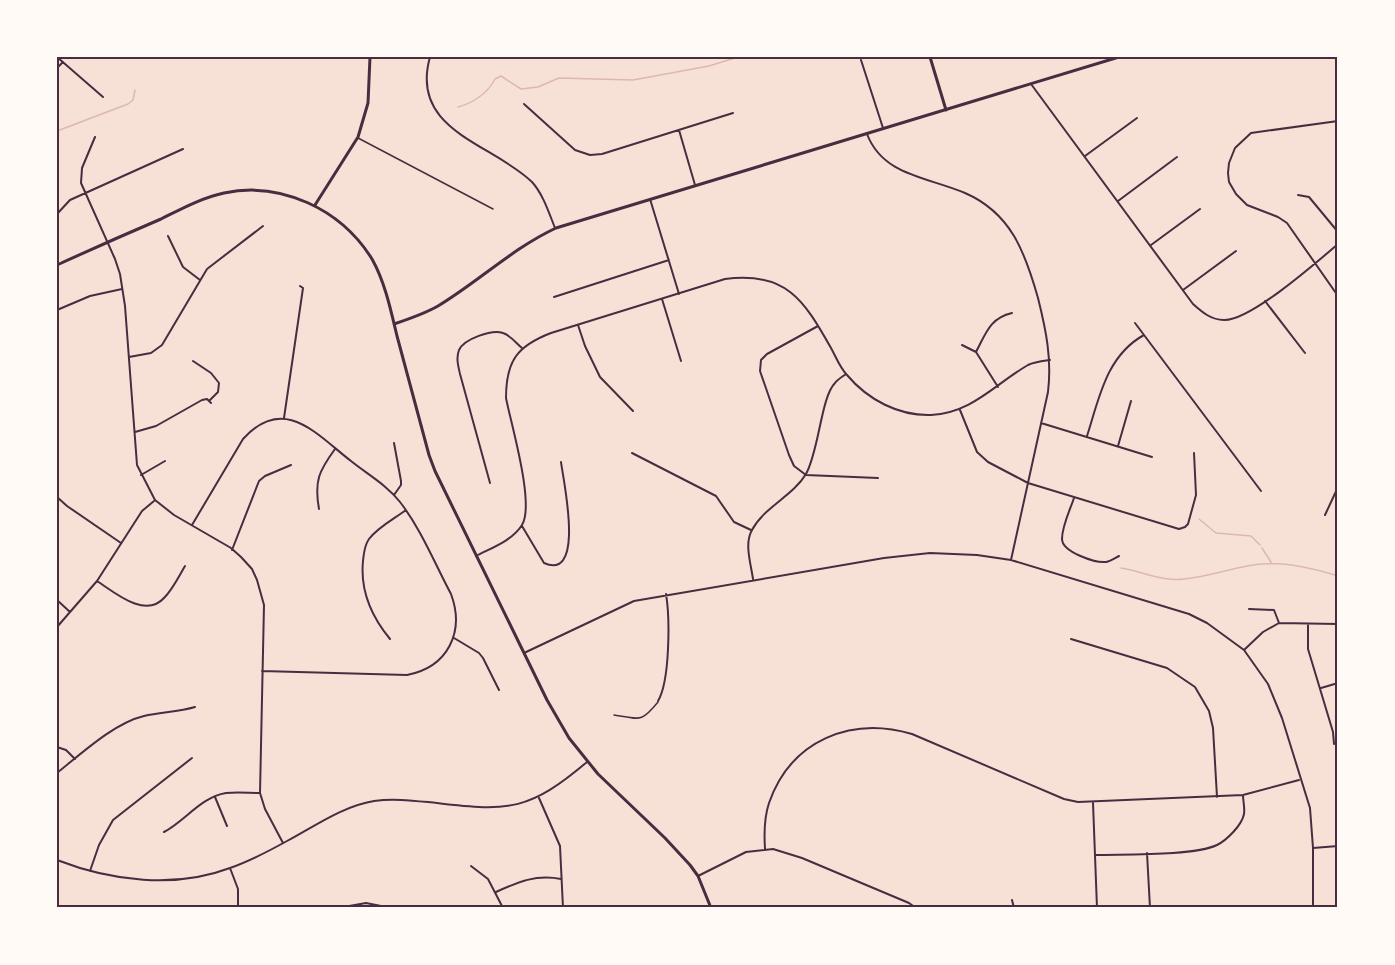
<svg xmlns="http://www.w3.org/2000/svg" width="1395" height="965" font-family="'PT Serif',serif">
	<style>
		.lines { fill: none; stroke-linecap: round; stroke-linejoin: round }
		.stream { stroke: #dcb8b0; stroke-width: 1.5 }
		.service { stroke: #4a2c40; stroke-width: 1.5 }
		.minor { stroke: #4a2c40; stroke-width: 2 }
		.tertiary { stroke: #4a2c40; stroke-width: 3 }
		.neatline { fill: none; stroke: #4a2c40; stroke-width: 2 }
	</style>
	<rect width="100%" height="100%" fill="#f7e1d7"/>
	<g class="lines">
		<!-- stream -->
		<path class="stream" d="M458 107C473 103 488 93 495 79L501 76 521 89 538 87 559 78 633 80 709 66 738 57
			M57 131 128 104 133 100 135 90
			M1199 519 1216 533 1251 536 1260 545
			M1262 548 1271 562 1270 564
			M1121 568C1141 571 1163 582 1184 579 1206 577 1226 570 1247 566 1276 559 1310 567 1338 576"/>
		<!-- service -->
		<path class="service" d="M358 138 493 209
			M614 715C640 719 641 723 658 702"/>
		<!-- minor -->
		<path class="minor" d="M57 57 103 97
			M430 57C409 131 492 143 532 182 543 194 549 213 555 228
			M861 60 883 128
			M57 68 63 62
			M1031 84 1193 304C1202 312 1211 320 1224 320 1250 321 1317 262 1338 244
			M524 104 575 150 590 155 602 154 733 113
			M1338 121 1251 133 1235 148 1229 163 1228 173 1229 182 1236 194 1247 205 1278 217 1287 223 1338 296
			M679 130 695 185
			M867 134C883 176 928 177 965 193 1011 213 1025 252 1038 298 1046 330 1052 359 1048 392L1011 560
			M95 137 82 168 81 183 115 259 120 274 125 306 137 465 155 500 174 515 231 548 241 557 252 569 257 580 264 605 260 793 265 809 283 843
			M1085 156 1137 118
			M1298 195 1309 197 1338 232
			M650 199 679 294
			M1118 201 1177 157
			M57 214 70 200 183 149
			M168 236 183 267 200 280
			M1151 245 1200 209
			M1183 290 1236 251
			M554 297 669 260
			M662 299 681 361
			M1265 301 1305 353
			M57 310 90 296 122 289
			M1135 323 1261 491
			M578 325 585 346 600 377 633 411
			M818 326 767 354 761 360 760 371 789 455 794 466 806 475 878 478
			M962 345 976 352 998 387
			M976 352C986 333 990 318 1012 313
			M129 357 151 353 162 345 207 269 263 226
			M193 361 211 373 219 383 218 392 209 401
			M960 410 977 452 988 462 1028 483 1179 529 1185 527 1188 524 1196 495 1194 453
			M284 418 303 288 300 286
			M1041 423 1152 457
			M135 432 156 426 202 400 207 399 211 403
			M1087 436C1099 399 1106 356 1144 335
			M1118 446 1131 401
			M632 453 716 496 734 522 751 530
			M141 475 165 461
			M490 483 460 374C458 365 456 358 459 350 464 339 492 329 503 333 510 335 516 343 522 348
			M394 495 401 485V481L394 443
			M57 497 67 506 121 543
			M1074 498C1070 510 1062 526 1062 539 1062 552 1095 563 1106 562 1111 561 1115 558 1119 556
			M319 509C314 481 319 471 335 449
			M1325 515 1338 487
			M192 525 243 439C284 394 316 434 351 461 367 474 387 485 400 502 421 529 435 564 451 594 465 632 448 667 407 675L262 671
			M522 526 544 563C586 582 563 479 561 462
			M232 550 259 481 265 476 291 465
			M476 556C491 548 512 541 522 525 535 504 511 424 506 398 506 361 517 346 551 333L725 279C786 271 804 300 831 348 836 357 840 368 847 375 868 400 899 416 931 415 972 413 995 384 1028 365 1034 362 1043 361 1050 360
			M753 579C751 564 744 544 752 530 764 507 793 496 806 474 819 451 821 397 835 383 838 379 842 377 846 374
			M97 581C114 592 145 619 164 598 173 589 179 576 185 566
			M57 600 70 612
			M1249 609 1274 610 1279 623
			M1308 624V649L1333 732 1334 744
			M57 627 97 581 142 511 154 501
			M454 638 479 653 483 658 499 690
			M390 639C371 616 360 591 363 561 364 553 364 546 369 539 378 527 394 519 406 510
			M1071 639 1167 668 1195 687 1209 711 1213 728 1217 797
			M1244 650 1263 632 1279 623 1338 624
			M524 653 634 601 884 558 930 553 977 555 1011 560 1189 614 1207 623 1244 650 1268 684 1282 718 1310 808 1313 848V908
			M1321 688 1338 683
			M658 701C670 681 670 618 666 594
			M57 747 66 750 75 759
			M57 773C81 754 114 723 144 716 161 712 178 712 195 707
			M215 797 227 826
			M539 798 560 846 563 908
			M1093 803 1097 908
			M164 832C185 821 201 797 226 793 237 792 249 793 260 793
			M1313 848 1338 846
			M765 849C764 834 764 818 769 803 791 740 851 716 912 734L1064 799 1078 802 1243 795 1299 780
			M1147 853 1150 908
			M1096 855C1125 854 1194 856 1217 845 1227 840 1242 825 1244 814 1245 808 1243 801 1243 795
			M57 860C111 881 175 889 230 868 250 861 269 851 287 841 315 826 343 806 374 801 395 798 416 801 437 803 510 812 530 810 587 762
			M471 866 488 879 503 908
			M230 868 238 889V908
			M90 871 99 845 113 820 192 758
			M698 876 746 852 773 849 802 858 909 903 916 908
			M496 892C518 882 536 874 561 879
			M1012 900 1014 908
			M338 908 366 903 391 908"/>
		<!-- tertiary -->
		<path class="tertiary" d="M930 57 946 110
			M315 205 358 137 368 103 370 57
			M57 265C92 249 126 234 161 219 181 209 201 198 224 193 281 181 341 209 372 259 385 282 391 311 397 336 408 376 418 415 429 455L435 471 547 700 569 738 598 774 665 838 690 865 698 876 711 908
			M394 324C409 319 424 314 438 306 478 282 513 248 556 228L1119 57"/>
	</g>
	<!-- border -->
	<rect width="1395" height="965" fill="none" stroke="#fffaf5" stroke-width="117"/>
	<rect x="58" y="58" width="1278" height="848" class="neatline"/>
</svg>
